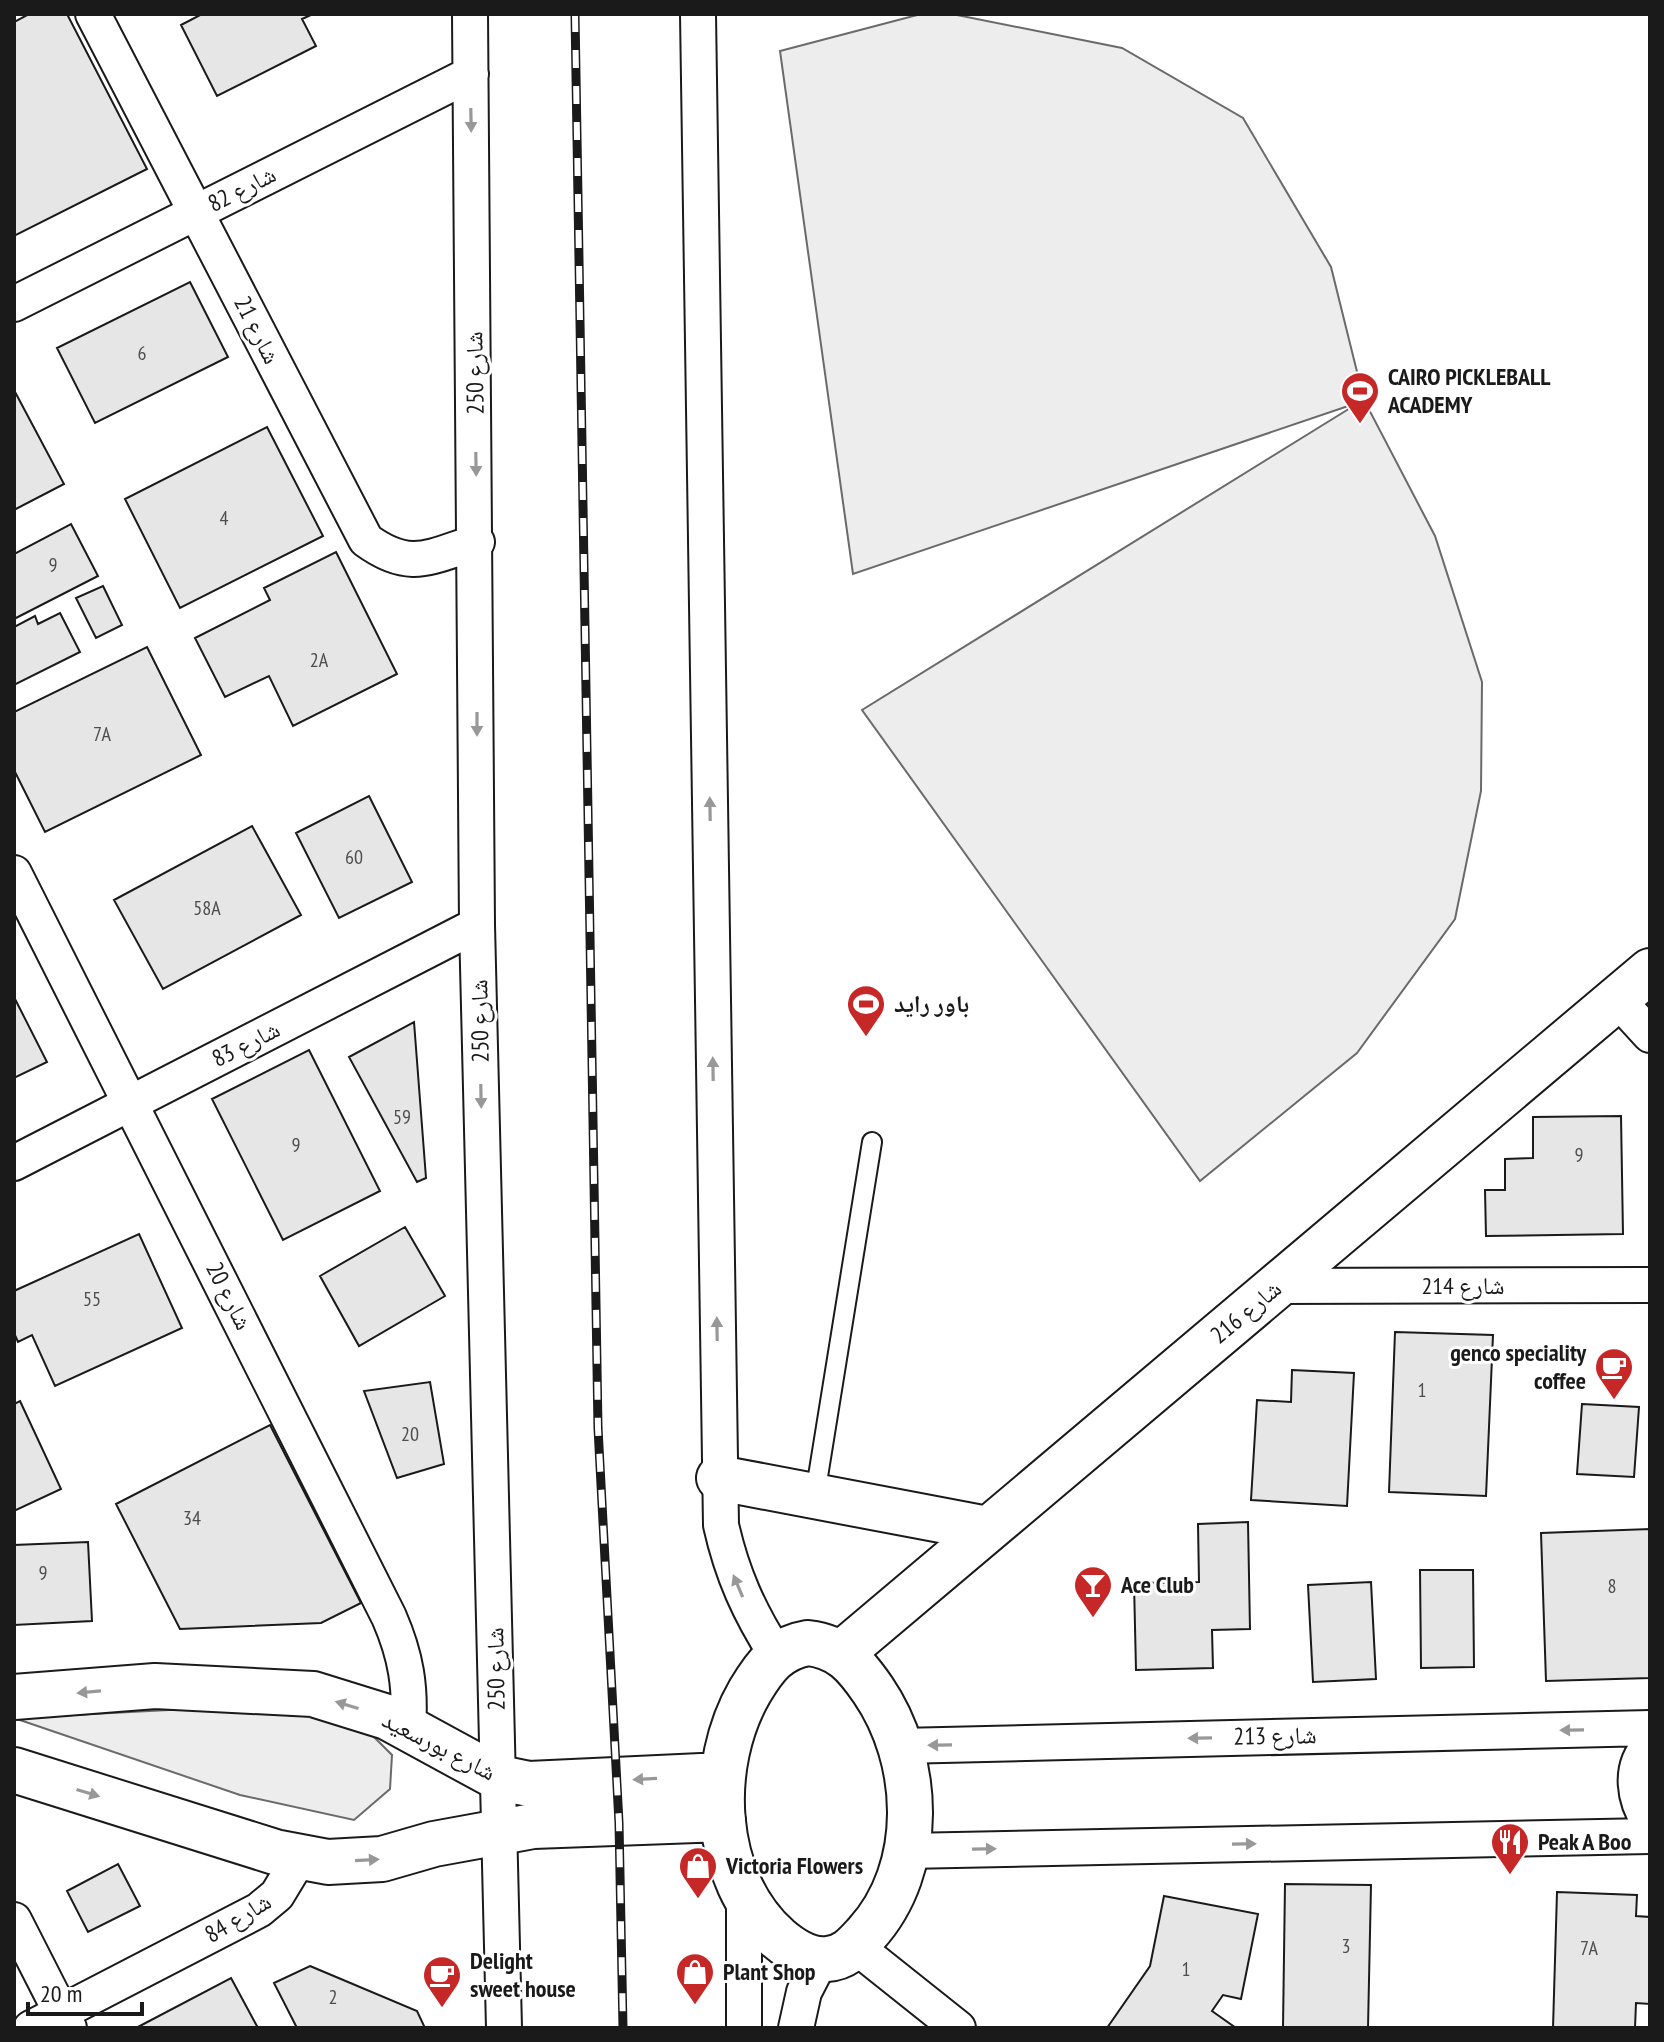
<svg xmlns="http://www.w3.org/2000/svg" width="1664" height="2042" font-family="'PT Sans Narrow','Noto Naskh Arabic',sans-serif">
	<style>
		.built { fill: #ededed; stroke: #6a6a6a; stroke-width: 2 }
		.building { fill: #e6e6e6; stroke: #1a1a1a; stroke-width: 2 }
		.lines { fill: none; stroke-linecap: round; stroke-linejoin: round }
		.lane-casing { stroke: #1a1a1a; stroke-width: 22 }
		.street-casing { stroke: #1a1a1a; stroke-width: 38 }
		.secondary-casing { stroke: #1a1a1a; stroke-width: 48 }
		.lane { stroke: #fff; stroke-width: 18 }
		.street { stroke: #fff; stroke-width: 34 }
		.secondary { stroke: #fff; stroke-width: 44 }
		.rail-casing { stroke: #1a1a1a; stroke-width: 9 }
		.rail { stroke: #fff; stroke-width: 6; stroke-dasharray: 18; stroke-linecap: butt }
		.oneway { fill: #989898 }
		.labels { text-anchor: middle; stroke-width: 6; stroke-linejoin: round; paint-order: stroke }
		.number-label { font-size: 20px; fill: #4d4d4d }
		.street-label { font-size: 24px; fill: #1a1a1a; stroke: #fff }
		.poi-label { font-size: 24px; font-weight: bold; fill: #1a1a1a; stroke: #fff; text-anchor: start }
	</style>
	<rect width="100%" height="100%" fill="#fff"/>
	<!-- built -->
	<path class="built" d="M921 14H952L1122 48 1243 118 1331 267 1364 400 1435 536 1482 682 1481 791 1455 919 1357 1053 1200 1181 862 710 1360 402 853 574 780 51Z
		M267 1705 359 1722 392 1755 390 1789 354 1820 240 1795 14 1718Z"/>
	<!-- building -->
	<path class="building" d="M29 14H67L147 169 14 236V22Z
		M202 14H313L302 19 316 46 217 96 181 25Z
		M190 282 228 357 95 423 57 348Z
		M14 390 64 484 14 510Z
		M267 427 323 536 180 608 125 499Z
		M71 524 98 576 14 619V554Z
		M336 552 397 674 293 726 269 676 225 697 195 638 270 600 264 588Z
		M103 586 122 625 96 638 76 598Z
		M60 613 80 652 14 685V627L35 616 38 624Z
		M147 647 201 755 45 832 14 770V712Z
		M369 796 412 882 339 918 296 833Z
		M252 826 301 915 163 989 114 900Z
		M14 997 47 1062 14 1078Z
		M414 1022 426 1178 417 1182 349 1057Z
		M309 1050 380 1191 283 1240 212 1099Z
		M1621 1116 1623 1234 1486 1236 1485 1190H1505V1159L1533 1158V1117Z
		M405 1227 445 1296 359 1346 320 1276Z
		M139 1234 182 1328 55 1386 32 1335 18 1342 14 1333V1291Z
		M1395 1332 1493 1335 1486 1496 1389 1492Z
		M1292 1370 1354 1373 1347 1506 1251 1500 1257 1400 1291 1402Z
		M430 1382 444 1464 397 1478 364 1391Z
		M20 1401 61 1489 14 1511V1404Z
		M1582 1404 1639 1407 1634 1477 1577 1474Z
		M270 1425 361 1603 321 1623 180 1629 116 1504Z
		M1248 1522 1250 1629 1212 1630 1213 1668 1136 1670 1134 1583 1199 1582 1198 1524Z
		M1650 1529V1678L1546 1681 1541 1533Z
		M88 1542 92 1621 14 1625V1545Z
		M1420 1570H1473L1474 1667 1421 1668Z
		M1371 1582 1376 1679 1313 1682 1308 1585Z
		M118 1864 140 1906 88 1932 67 1891Z
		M1285 1884 1371 1885 1368 2028 1283 2027Z
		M1557 1892 1637 1895 1636 1916 1650 1917V2004L1636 2003 1635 2028H1553Z
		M1164 1896 1258 1914 1241 1999 1223 1995 1212 2011 1236 2028H1107L1150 1966Z
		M310 1966 417 2011 425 2028H297L274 1983Z
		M231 1978 258 2028H136Z"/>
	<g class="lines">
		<defs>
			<path id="lane" d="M815 1495 872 1142"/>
			<path id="street" d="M93 14 366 540C410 572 429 557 477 542
				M470 14 477 925 504 2028
				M698 14 721 1525C732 1574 749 1612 776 1654
				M14 304 471 74
				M14 873 389 1617C406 1656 411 1687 408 1729
				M1617 999 1650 1035
				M14 1163 477 925
				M1276 1286 1650 1285
				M1650 1745C1628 1768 1634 1800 1650 1824
				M900 1746 1650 1728
				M906 1851 1650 1836
				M744 1893V2028
				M14 1920 69 2028
				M855 1946 958 2028
				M31 2028 259 1910 277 1895 300 1857
				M796 2028 804 1992 821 1959"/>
			<path id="secondary" d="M719 1478 988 1529
				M808 1643C841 1647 855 1664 873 1690 921 1760 926 1868 866 1934 855 1946 845 1958 827 1959 809 1961 791 1949 778 1938 711 1878 707 1765 750 1691 765 1666 778 1648 808 1643Z
				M843 1652 1650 971
				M14 1697 155 1686 313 1694 387 1717 499 1778 529 1784 723 1775
				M14 1770 275 1852 328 1862 382 1859 434 1844 533 1826 723 1819"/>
		</defs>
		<!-- lane casing -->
		<use href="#lane" class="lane-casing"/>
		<!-- street casing -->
		<use href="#street" class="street-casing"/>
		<!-- secondary casing -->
		<use href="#secondary" class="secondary-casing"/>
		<!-- lane -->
		<use href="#lane" class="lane"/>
		<!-- street -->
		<use href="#street" class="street"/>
		<!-- secondary -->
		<use href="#secondary" class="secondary"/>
		<defs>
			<path id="rail" d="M575 14 598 1428 619 1823 623 2028"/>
		</defs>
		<!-- rail casing -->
		<use href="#rail" class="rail-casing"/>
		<!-- rail -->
		<use href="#rail" class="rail"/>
	</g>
	<!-- one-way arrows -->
	<defs><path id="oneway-solid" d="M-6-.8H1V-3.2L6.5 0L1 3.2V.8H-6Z" transform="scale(2)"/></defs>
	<g class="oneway">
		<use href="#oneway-solid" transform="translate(471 120) rotate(89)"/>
		<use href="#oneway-solid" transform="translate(476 464) rotate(89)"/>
		<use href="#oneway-solid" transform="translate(477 724) rotate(90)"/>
		<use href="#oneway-solid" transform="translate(710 809) rotate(-91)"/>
		<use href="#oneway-solid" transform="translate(713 1069) rotate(-91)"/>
		<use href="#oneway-solid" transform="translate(481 1096) rotate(89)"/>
		<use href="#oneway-solid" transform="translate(717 1329) rotate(-91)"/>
		<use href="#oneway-solid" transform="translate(738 1586) rotate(-113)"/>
		<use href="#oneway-solid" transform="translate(89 1692) rotate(175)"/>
		<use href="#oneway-solid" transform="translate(347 1705) rotate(-163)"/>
		<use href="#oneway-solid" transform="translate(1572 1730) rotate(179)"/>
		<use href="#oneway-solid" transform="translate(1200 1738) rotate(179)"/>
		<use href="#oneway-solid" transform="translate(940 1745) rotate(179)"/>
		<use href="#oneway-solid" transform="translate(645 1779) rotate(177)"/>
		<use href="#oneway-solid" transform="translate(88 1793) rotate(17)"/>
		<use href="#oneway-solid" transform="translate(1244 1844) rotate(-1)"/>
		<use href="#oneway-solid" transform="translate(984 1849) rotate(-1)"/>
		<use href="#oneway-solid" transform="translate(367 1860) rotate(-3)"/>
	</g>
	<!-- icons -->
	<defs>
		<symbol id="stadium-pin" viewBox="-11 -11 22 30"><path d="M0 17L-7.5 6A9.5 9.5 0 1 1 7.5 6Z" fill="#c62828" stroke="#fff"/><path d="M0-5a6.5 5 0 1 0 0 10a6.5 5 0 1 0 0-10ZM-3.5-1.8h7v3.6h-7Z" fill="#fff"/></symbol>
		<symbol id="cafe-pin" viewBox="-11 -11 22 30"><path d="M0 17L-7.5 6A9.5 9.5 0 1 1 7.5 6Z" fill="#c62828" stroke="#fff"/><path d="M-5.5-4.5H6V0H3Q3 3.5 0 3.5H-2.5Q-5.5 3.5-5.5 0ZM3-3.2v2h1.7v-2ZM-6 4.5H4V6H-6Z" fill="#fff"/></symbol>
		<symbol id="bar-pin" viewBox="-11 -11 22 30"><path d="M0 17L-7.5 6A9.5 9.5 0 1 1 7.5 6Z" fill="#c62828" stroke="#fff"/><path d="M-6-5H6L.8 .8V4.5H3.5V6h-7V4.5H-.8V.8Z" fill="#fff"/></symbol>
		<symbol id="restaurant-pin" viewBox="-11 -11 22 30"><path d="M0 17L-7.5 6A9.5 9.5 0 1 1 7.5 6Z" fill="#c62828" stroke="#fff"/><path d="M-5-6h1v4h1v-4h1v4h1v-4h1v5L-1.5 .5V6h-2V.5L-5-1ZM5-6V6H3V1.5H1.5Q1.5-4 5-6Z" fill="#fff"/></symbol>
		<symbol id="shop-pin" viewBox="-11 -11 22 30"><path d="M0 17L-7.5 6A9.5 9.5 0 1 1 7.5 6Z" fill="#c62828" stroke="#fff"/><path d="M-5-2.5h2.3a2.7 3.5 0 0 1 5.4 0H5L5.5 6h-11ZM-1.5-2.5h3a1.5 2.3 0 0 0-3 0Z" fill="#fff"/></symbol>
	</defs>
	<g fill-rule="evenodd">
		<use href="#stadium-pin" x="1338" y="369" width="44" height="60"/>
		<use href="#stadium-pin" x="844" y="982" width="44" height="60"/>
		<use href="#cafe-pin" x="1592" y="1345" width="44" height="60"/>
		<use href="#bar-pin" x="1071" y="1563" width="44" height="60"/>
		<use href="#restaurant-pin" x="1488" y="1820" width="44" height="60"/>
		<use href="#shop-pin" x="676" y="1844" width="44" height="60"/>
		<use href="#shop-pin" x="673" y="1950" width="44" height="60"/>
		<use href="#cafe-pin" x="420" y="1953" width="44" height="60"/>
	</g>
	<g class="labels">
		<!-- number labels -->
		<g class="number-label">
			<text x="142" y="360">6</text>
			<text x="224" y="525">4</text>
			<text x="53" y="572">9</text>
			<text x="319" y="667">2A</text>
			<text x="102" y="741">7A</text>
			<text x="354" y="864">60</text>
			<text x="207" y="915">58A</text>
			<text x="402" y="1124">59</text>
			<text x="296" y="1152">9</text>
			<text x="1579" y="1162">9</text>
			<text x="92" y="1306">55</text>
			<text x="1422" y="1397">1</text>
			<text x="410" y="1441">20</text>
			<text x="192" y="1525">34</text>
			<text x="43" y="1580">9</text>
			<text x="1612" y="1593">8</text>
			<text x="1346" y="1953">3</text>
			<text x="1589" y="1955">7A</text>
			<text x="1186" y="1976">1</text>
			<text x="333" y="2004">2</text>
		</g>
		<!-- street labels -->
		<g class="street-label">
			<text transform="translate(242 189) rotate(-27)" y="8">شارع 82</text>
			<text transform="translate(257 330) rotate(63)" y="8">شارع 21</text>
			<text transform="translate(475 373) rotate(-91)" y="8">شارع 250</text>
			<text transform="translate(480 1021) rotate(-91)" y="8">شارع 250</text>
			<text transform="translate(246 1044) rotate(-27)" y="8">شارع 83</text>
			<text x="1463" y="1294">شارع 214</text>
			<text transform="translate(229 1296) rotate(63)" y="8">شارع 20</text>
			<text transform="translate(1246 1312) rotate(-40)" y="8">شارع 216</text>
			<text transform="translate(496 1669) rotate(-91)" y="8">شارع 250</text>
			<text transform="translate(1275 1736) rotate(-1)" y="8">شارع 213</text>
			<text transform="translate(439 1746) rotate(27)" y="8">شارع بورسعيد</text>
			<text transform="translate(238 1918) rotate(-31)" y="8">شارع 84</text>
		</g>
		<!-- poi labels -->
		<g class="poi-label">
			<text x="1388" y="385">CAIRO PICKLEBALL<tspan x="1388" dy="28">ACADEMY</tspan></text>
			<text x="894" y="1012">باور رايد</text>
			<text x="1586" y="1361" text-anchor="end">genco speciality<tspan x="1586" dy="28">coffee</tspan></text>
			<text x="1121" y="1593">Ace Club</text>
			<text x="1538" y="1850">Peak A Boo</text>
			<text x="726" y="1874">Victoria Flowers</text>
			<text x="470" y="1969">Delight<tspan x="470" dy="28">sweet house</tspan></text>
			<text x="723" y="1980">Plant Shop</text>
		</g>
	</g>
	<!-- border -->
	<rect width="1664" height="2042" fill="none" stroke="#1a1a1a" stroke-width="32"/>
	<!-- scale -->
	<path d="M28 2002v12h114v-12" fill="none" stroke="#1a1a1a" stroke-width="4"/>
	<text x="40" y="2002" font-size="24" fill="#1a1a1a" stroke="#ffffff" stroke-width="6" paint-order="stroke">20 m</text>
</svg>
